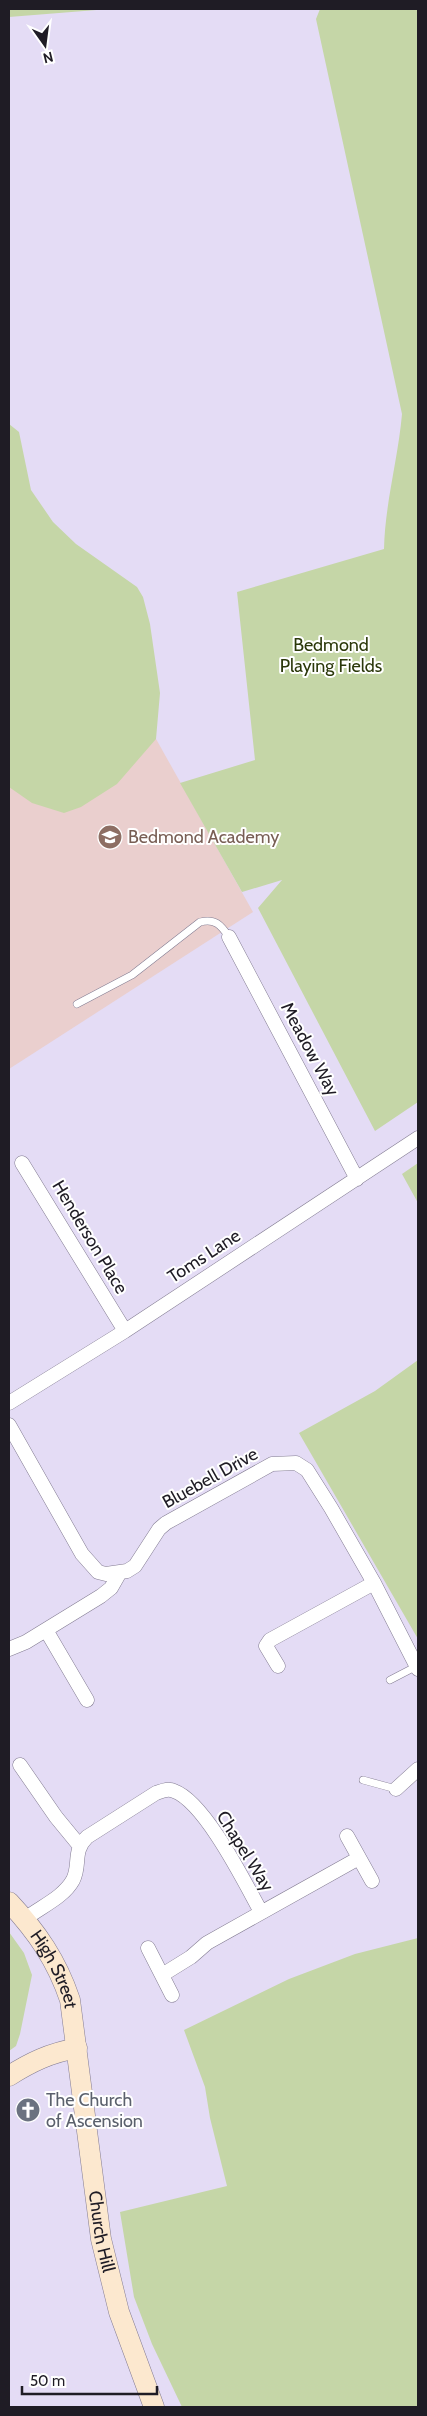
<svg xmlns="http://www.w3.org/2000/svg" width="427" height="2416" font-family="Cabin,sans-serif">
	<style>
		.education { fill: #eacfce }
		.green { fill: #c5d6a7 }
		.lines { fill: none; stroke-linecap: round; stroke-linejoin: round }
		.lane-casing { stroke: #837c92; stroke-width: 8 }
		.street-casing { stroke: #837c92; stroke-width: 15 }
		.secondary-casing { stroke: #837c92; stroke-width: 21 }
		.lane { stroke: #fff; stroke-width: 7 }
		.street { stroke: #fff; stroke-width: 14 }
		.secondary { stroke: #fce8cf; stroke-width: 20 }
		.labels { text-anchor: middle; stroke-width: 4; stroke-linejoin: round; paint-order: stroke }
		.park-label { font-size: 18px; fill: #2b380a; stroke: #fff }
		.education-label { font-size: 18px; fill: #785e54; stroke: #fff; text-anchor: start }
		.street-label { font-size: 18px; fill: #1f1c25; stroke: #fff }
		.worship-label { font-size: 18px; fill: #5b616d; stroke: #fff; text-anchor: start }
	</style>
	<rect width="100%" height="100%" fill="#e4dcf5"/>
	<!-- education -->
	<path class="education" d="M95 630 253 912 9 1069V669Z"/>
	<!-- green -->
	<path class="green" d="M9 9H109L9 17Z
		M320 9H418V1102L375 1131 258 908 282 880 242 892 180 783 255 760 237 592 384 549C385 503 398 460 402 414L316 19Z
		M9 424 19 432 31 490 53 522 76 544 137 587 143 597 150 624 160 693 156 739 117 784 81 807 64 813 32 803 9 787Z
		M418 1163V1203L402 1174Z
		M418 1360V1639L299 1433 375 1391Z
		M9 1932 24 1953 32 1975 20 2034 16 2046 9 2051Z
		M418 1938V2407H182L152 2344 134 2297 120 2212 227 2186 210 2118 205 2087 184 2030 289 1979 355 1954Z"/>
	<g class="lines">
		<defs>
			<path id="lane" d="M77 1004 132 975 200 922C215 918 221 925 229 937
				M390 1680 417 1666
				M363 1780 396 1789"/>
			<path id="street" d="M229 937 357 1179
				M22 1163 125 1331
				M9 1403 125 1331 418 1138
				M9 1425 82 1554 98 1572 106 1574 127 1571 135 1566 159 1529 166 1523 272 1464 296 1463 307 1470 331 1508 374 1583 418 1669
				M46 1630 87 1700
				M9 1649 26 1642 101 1596 111 1588 119 1574
				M278 1666 266 1646 270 1640 374 1583
				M20 1765 56 1817 79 1845
				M396 1789 418 1769
				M347 1836 372 1881
				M25 1919C40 1907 63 1898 73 1880 81 1864 72 1852 87 1837L156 1793C162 1791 168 1788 174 1791 205 1802 245 1883 261 1912
				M148 1948 172 1995
				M162 1975 191 1957 207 1943 359 1858"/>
			<g id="secondary">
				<path id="s1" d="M9 1902C37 1932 57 1961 70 2000L101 2239 119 2312 154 2407"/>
				<path d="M9 2076C31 2062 50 2053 77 2048"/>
			</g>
		</defs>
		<!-- lane casing -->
		<use href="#lane" class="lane-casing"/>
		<!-- street casing -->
		<use href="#street" class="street-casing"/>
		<!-- secondary casing -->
		<use href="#secondary" class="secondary-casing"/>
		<!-- lane -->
		<use href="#lane" class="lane"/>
		<!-- street -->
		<use href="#street" class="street"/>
		<!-- secondary -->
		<use href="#secondary" class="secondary"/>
	</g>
	<!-- icons -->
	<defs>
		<symbol id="school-disc" viewBox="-11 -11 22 22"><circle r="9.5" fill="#8d6e63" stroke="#fff"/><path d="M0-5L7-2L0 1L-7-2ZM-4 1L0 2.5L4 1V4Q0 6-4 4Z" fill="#fff"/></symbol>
		<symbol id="church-disc" viewBox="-11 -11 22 22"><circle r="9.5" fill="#6b7280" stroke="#fff"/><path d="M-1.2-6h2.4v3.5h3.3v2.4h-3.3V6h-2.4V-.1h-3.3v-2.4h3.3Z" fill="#fff"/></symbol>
	</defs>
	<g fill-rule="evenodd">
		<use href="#school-disc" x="96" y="823" width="28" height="28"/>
		<use href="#church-disc" x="14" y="2096" width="28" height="28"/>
	</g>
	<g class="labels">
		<!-- park labels -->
		<g class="park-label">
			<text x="331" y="651">Bedmond<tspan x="331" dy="21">Playing Fields</tspan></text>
		</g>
		<!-- education labels -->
		<g class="education-label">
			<text x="128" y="843">Bedmond Academy</text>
		</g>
		<!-- street labels -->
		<g class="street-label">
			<text transform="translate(310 1049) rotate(62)" y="6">Meadow Way</text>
			<text transform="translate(90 1237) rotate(59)" y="6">Henderson Place</text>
			<text transform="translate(204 1256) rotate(-33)" y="6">Toms Lane</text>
			<text transform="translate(210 1478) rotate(-29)" y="6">Bluebell Drive</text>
			<text transform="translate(245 1851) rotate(58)" y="6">Chapel Way</text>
			<text dy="6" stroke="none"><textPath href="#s1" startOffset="82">High Street</textPath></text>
			<text dy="6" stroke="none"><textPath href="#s1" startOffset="350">Church Hill</textPath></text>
		</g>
		<!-- worship labels -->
		<g class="worship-label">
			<text x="46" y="2106">The Church<tspan x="46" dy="21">of Ascension</tspan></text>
		</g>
	</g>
	<!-- border -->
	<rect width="427" height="2416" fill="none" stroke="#1f1c25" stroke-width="20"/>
	<!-- north arrow -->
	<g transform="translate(45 45) rotate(166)" stroke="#ffffff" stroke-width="4" paint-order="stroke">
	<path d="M0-4L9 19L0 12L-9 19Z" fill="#1f1c25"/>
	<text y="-8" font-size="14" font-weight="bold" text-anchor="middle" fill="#1f1c25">N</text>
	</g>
	<!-- scale -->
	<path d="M22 2386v8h135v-8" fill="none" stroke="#1f1c25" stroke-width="2.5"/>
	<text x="30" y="2386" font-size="15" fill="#1f1c25" stroke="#ffffff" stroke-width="4" paint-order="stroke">50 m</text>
</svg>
